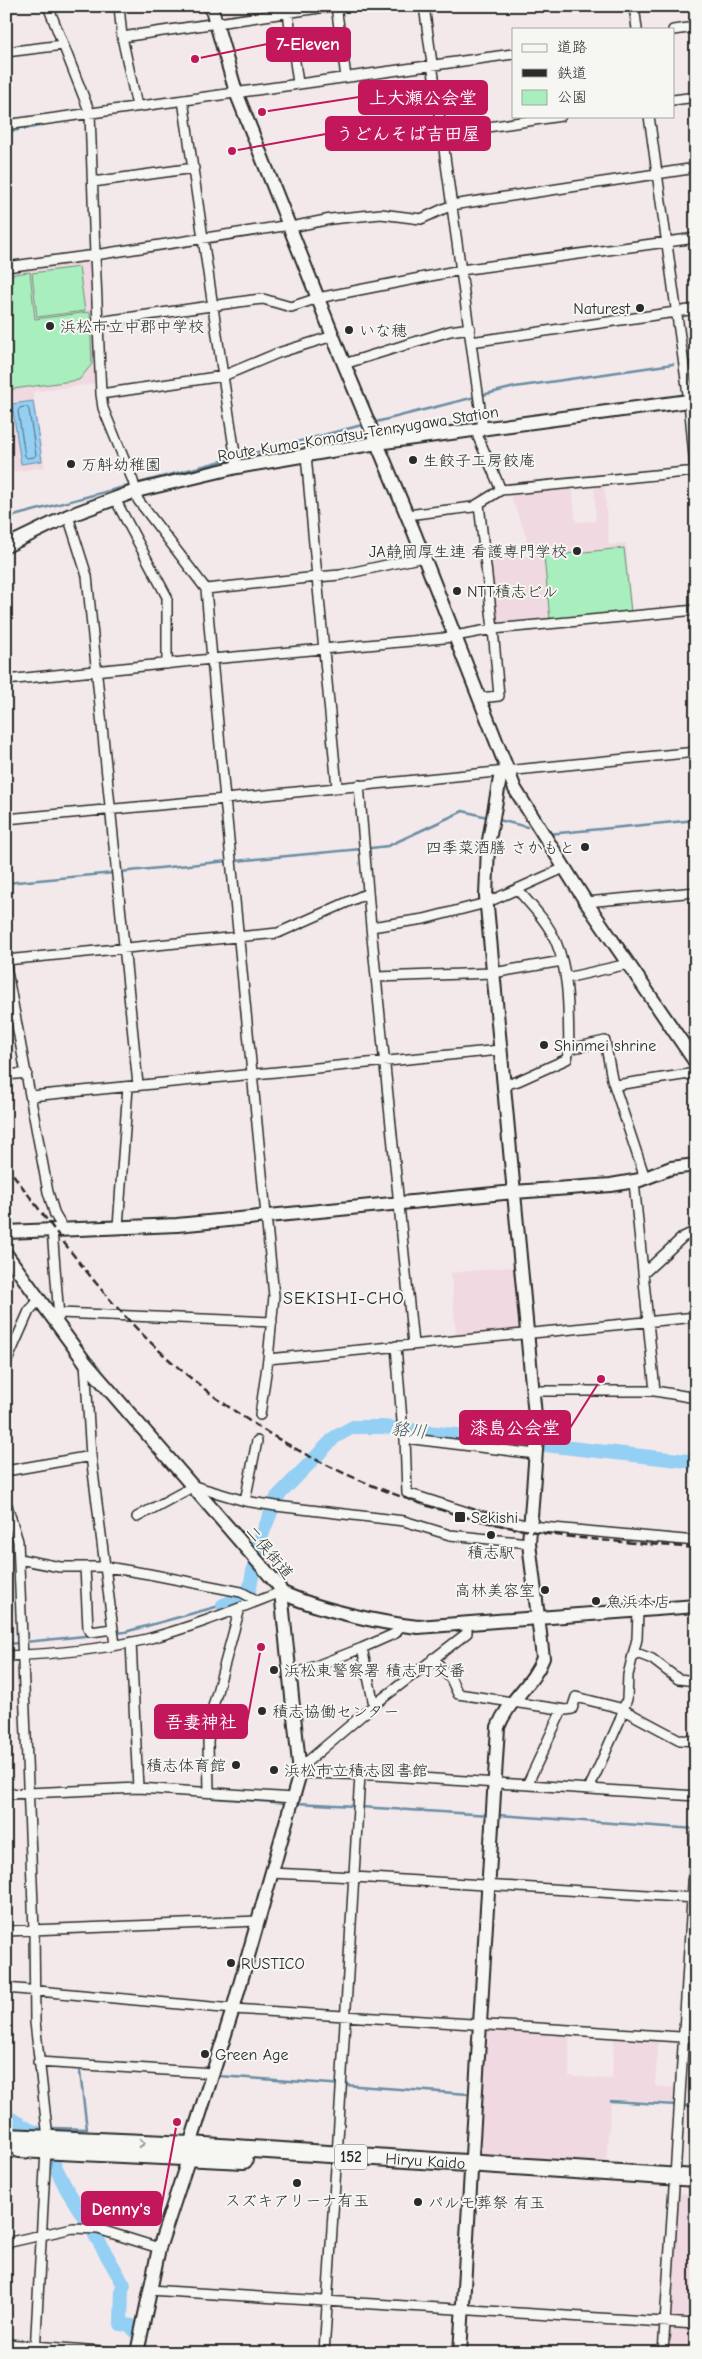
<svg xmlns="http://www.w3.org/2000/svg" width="702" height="2359" font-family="'Comic Neue','Klee One',sans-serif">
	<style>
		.built { fill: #f0d9e1 }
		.green { fill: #a8efbd; stroke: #6a8d74 }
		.water { fill: #94cff4; stroke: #6a8da4 }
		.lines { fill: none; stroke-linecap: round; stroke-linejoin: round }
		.shore { stroke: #556d7b; stroke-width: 1 }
		.stream { stroke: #6a8da4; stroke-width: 2.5 }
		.river { stroke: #94cff4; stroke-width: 14 }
		.street-casing { stroke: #2b2b2b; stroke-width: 12 }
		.secondary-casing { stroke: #2b2b2b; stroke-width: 16 }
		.highway-casing { stroke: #2b2b2b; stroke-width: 20 }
		.street { stroke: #f6f6f2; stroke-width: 9 }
		.secondary { stroke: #f6f6f2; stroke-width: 12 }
		.highway { stroke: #f6f6f2; stroke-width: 16 }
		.rail { stroke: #2b2b2b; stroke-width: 2.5; stroke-dasharray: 8 4; stroke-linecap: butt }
		.oneway { stroke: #90908e }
		.poi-dot { fill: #2b2b2b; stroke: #f6f6f2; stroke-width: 2 }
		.labels { text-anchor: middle; stroke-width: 4; stroke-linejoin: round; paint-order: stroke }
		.shield { fill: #f6f6f2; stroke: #686867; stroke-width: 1 }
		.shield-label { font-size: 15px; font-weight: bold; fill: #2b2b2b }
		.poi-label { font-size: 16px; fill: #2b2b2b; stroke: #f6f6f2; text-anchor: start }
		.street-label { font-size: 16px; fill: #2b2b2b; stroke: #f6f6f2 }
		.neighbourhood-label { font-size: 18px; letter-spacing: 1px; fill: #2b2b2b; stroke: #f6f6f2 }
		.water-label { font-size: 18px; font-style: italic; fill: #45545d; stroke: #f6f6f2 }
		.leader { fill: none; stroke: #c2185b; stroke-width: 2 }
		.callout-dot { fill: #c2185b; stroke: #f6f6f2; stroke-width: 2 }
		.callout { fill: #c2185b; stroke: #c2185b; stroke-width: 2 }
		.callout-label { font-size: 18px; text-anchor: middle; font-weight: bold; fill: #fff }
	</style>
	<rect width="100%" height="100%" fill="#f3e9ea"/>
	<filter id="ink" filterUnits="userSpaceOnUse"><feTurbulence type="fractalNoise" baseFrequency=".02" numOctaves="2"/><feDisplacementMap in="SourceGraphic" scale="10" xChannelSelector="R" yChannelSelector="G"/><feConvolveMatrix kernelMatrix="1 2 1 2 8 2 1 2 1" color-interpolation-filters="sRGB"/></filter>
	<g filter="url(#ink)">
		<!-- built -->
		<path class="built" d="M92 260 96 381 93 384 33 392 45 467 6 473V271Z
			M604 482 609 545 626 543 632 613 495 626 487 560 528 556 526 536 509 492 572 487 576 522 596 521 594 484Z
			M518 1266 524 1329 456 1336 451 1273Z
			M485 2029 569 2033V2076L612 2079 614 2037 658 2040 655 2086 677 2088 676 2103 611 2099 606 2165 487 2158 477 2149Z
			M676 2193 696 2194V2321L668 2319Z
			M667 2326 696 2328V2353H666Z"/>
		<!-- green -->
		<path class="green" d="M79 267 85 311 37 317 32 273Z
			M30 272 35 319 90 312 92 364 79 380 6 390V275Z
			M624 548 631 612 550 620 544 556Z"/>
		<!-- water -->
		<path class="water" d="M33 401 42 461 21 464 12 404Z"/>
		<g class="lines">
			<!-- shore -->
			<path class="shore" d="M27 407 29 410 36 455 34 457 27 458 25 456 18 411 20 408Z"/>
			<!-- stream -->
			<path class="stream" d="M25 129 39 126
				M6 132 18 130
				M691 362H696
				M482 395 515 387 673 364
				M376 422 475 397
				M238 457 362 425
				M6 518 230 459
				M499 820 527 827
				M548 834 696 820
				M371 848 388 846 463 811 487 817
				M235 861 361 849
				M120 872 228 861
				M6 883 114 873
				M25 1642 125 1632 223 1605
				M6 1644 20 1643
				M212 1798 288 1803
				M296 1803 355 1806
				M360 1807 490 1815
				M498 1815 696 1829
				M219 2076 468 2094
				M611 2101 676 2105
				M682 2106H696
				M50 2133 52 2128 87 2129 80 2072"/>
			<!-- river -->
			<path class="river" d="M223 1605 245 1597 250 1587 258 1545 277 1497 335 1437 353 1427H383L696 1462
				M6 2116 30 2130 38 2133
				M52 2160 66 2188 87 2222
				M95 2235 124 2285 122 2289 121 2324 132 2326 135 2332"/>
			<defs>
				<path id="street" d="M48 6 90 113 95 255 290 225
					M119 6 122 37 137 106
					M287 6 298 83
					M336 6 346 77
					M424 6 483 429
					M634 6 637 29
					M673 30 696 27
					M122 37 333 6
					M6 52 63 45
					M673 100 696 97
					M649 116 689 401 696 479
					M6 125 513 54
					M442 134 561 116
					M93 182 194 168
					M291 227 331 219 381 214 421 219 452 205 696 168
					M6 267 95 255 101 394 103 408 133 481 138 500 206 589 212 659 6 680
					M98 322 253 300 263 299 291 307 318 298 461 270 696 238
					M471 342 696 309
					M344 364 450 331 470 328
					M101 394 223 376 183 100
					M479 430 478 437 501 490
					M237 467 223 376 278 353 333 336
					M115 499 167 597V664
					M479 504 493 629 696 610
					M407 515 473 507 501 490 696 471
					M68 516 87 576 138 1085
					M206 589 317 577 306 455
					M696 752 225 799 274 1296 268 1359 696 1317
					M359 785 371 927 413 1344
					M337 787 317 577 340 575 424 557
					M6 819 225 799 212 659 444 638 493 629 499 696 479 698
					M586 902 696 892
					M371 927 424 919 486 903 564 868
					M6 960 278 933 368 893
					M6 966 48 1192 55 1215 64 1230
					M376 977 493 973 562 961
					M566 978 628 964
					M569 1049 605 1041 612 1079 645 1178
					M6 1075 27 1073
					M504 1085 518 1081 567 1059 569 1049C568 1014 570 975 556 942 548 922 531 905 517 889
					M616 1085 696 1073
					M31 1096 500 1050
					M634 1182 655 1391
					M118 1227 128 1087
					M52 1230 59 1317
					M644 1273 683 1237 696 1231
					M60 1313 272 1322
					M396 1346 402 1421
					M6 1363 29 1311 39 1300
					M85 1363 91 1456 115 1645
					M534 1391H655L696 1398
					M260 1415 268 1359
					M536 1454 405 1438 407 1493 476 1515 531 1526 696 1541
					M6 1471 91 1456
					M245 1501 257 1441
					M6 1502 18 1541 34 1930 35 2022 48 2138
					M137 1517 194 1486 245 1501 276 1506 404 1521 450 1535 529 1543
					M19 1559 60 1567H107L149 1574 241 1592 258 1601
					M85 1567 88 1628 91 1632 112 1629
					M131 1642 138 1788
					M634 1652 652 1659 678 1679 696 1681
					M6 1656C53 1654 101 1650 147 1639 193 1627 237 1609 281 1592
					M433 1658 451 1679 458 1694 566 1710 572 1709 576 1697 620 1708 680 1740 696 1741
					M290 1676 362 1648
					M374 1705 362 1648 396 1633 398 1625
					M301 1767 374 1705 467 1633V1624
					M300 1773 374 1775 696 1796
					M527 1785 562 1710
					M589 1789 619 1722 627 1699 628 1675 637 1639 638 1611
					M209 1791 208 1742 211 1714 240 1608
					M6 1794 138 1788 293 1798
					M271 1873 354 1877 696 1898
					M6 1931 258 1921
					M6 1988 233 2009 696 2038
					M38 2062 213 2073
					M337 2156 360 1775
					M675 2177 696 1835
					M6 2243 73 2228 98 2229 159 2248
					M149 2290 696 2324
					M6 2344 129 2353
					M35 2353 46 2150
					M324 2353 336 2167
					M663 2353 674 2187"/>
				<path id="secondary" d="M211 6 236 92 344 364 414 532 515 789 586 902 696 1063
					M6 546 68 516 136 491 237 467 377 443 696 400
					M6 1232 177 1225 514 1192 611 1185 640 1180 671 1168 696 1165
					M6 1254 85 1362 278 1585 281 1592C315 1609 380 1623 418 1627L696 1606
					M137 2353 159 2248 189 2157 190 2145 233 2009 300 1773 281 1592
					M460 2353 498 1727C509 1699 533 1685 543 1658L529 1543 537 1437 486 896 488 846 500 778 506 770"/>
				<g id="highway">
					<path id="s1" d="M6 2137 190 2145 696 2178"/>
					<path d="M19 2149 244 2160"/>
				</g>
			</defs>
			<!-- street casing -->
			<use href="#street" class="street-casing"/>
			<!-- secondary casing -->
			<use href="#secondary" class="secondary-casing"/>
			<!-- highway casing -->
			<use href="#highway" class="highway-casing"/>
			<!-- street -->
			<use href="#street" class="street"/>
			<!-- secondary -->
			<use href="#secondary" class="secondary"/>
			<!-- highway -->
			<use href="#highway" class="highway"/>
			<!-- rail -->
			<path class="rail" d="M6 1165C44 1215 81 1269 124 1315 221 1421 354 1492 494 1524 560 1539 629 1542 696 1548"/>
		</g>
		<!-- one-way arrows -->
		<defs><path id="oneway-chevron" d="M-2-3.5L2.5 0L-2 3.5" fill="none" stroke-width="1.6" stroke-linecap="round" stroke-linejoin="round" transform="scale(1.25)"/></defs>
		<use class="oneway" href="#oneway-chevron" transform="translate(142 2143) rotate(3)"/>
	</g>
	<!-- markers -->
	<g class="poi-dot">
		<circle cx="640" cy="308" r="5"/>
		<circle cx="50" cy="326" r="5"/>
		<circle cx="349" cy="330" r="5"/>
		<circle cx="413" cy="460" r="5"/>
		<circle cx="71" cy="464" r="5"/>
		<circle cx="577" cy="551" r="5"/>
		<circle cx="457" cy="591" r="5"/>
		<circle cx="585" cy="847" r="5"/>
		<circle cx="544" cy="1045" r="5"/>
		<rect x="454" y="1511" width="12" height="12" rx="2.5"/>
		<circle cx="491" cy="1535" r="5"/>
		<circle cx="545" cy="1590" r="5"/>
		<circle cx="596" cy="1601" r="5"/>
		<circle cx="274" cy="1670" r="5"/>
		<circle cx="262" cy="1711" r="5"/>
		<circle cx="236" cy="1765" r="5"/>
		<circle cx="274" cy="1770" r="5"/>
		<circle cx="231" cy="1963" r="5"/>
		<circle cx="205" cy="2054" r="5"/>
		<circle cx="297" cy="2183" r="5"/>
		<circle cx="418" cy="2202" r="5"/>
	</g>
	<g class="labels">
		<!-- shield labels -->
		<rect class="shield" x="335" y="2144.5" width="32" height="25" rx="4"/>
		<g class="shield-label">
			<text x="351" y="2162">152</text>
		</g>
		<!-- poi labels -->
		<g class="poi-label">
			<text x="630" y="314" text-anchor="end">Naturest</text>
			<text x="60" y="332">浜松市立中郡中学校</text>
			<text x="359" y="336">いな穂</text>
			<text x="423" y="466">生餃子工房餃庵</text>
			<text x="81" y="470">万斛幼稚園</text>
			<text x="567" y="557" text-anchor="end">JA静岡厚生連 看護専門学校</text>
			<text x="467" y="597">NTT積志ビル</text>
			<text x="575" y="853" text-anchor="end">四季菜酒膳 さかもと</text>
			<text x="554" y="1051">Shinmei shrine</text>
			<text x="471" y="1523">Sekishi</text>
			<text x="491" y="1558" text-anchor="middle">積志駅</text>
			<text x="535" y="1596" text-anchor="end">高林美容室</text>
			<text x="606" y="1607">魚浜本店</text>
			<text x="284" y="1676">浜松東警察署 積志町交番</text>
			<text x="272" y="1717">積志協働センター</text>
			<text x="226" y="1771" text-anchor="end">積志体育館</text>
			<text x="284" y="1776">浜松市立積志図書館</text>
			<text x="241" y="1969">RUSTICO</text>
			<text x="215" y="2060">Green Age</text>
			<text x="297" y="2206" text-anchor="middle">スズキアリーナ有玉</text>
			<text x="428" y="2208">パルモ葬祭 有玉</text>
		</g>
		<!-- street labels -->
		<g class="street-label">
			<text transform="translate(358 433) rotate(-9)" y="6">Route Kuma-Komatsu-Tenryugawa Station</text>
			<text transform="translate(270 1552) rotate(50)" y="6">二俣街道</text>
			<text dy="6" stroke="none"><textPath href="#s1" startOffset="420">Hiryu Kaido</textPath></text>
		</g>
		<!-- neighbourhood labels -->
		<g class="neighbourhood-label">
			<text x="344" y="1304">SEKISHI-CHO</text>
		</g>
		<!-- water labels -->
		<g class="water-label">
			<text transform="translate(409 1430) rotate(6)" y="6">貉川</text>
		</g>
	</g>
	<!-- callouts -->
	<path class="leader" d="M195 59L267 44M262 112L359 97M232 151L326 134M601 1379L570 1428M261 1647L247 1722M177 2122L161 2209"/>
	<g class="callout-dot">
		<circle cx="195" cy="59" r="5"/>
		<circle cx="262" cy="112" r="5"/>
		<circle cx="232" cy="151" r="5"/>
		<circle cx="601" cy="1379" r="5"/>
		<circle cx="261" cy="1647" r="5"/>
		<circle cx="177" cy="2122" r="5"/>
	</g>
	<g class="callout">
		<rect x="267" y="28" width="83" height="33" rx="5"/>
		<rect x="359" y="81" width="128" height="33" rx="5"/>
		<rect x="326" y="117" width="164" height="33" rx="5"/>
		<rect x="460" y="1411" width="110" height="33" rx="5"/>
		<rect x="155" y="1705" width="92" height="33" rx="5"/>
		<rect x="82" y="2192" width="79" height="33" rx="5"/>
	</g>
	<g class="callout-label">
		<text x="308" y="50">7-Eleven</text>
		<text x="423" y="104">上大瀬公会堂</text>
		<text x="408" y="140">うどんそば吉田屋</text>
		<text x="515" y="1434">漆島公会堂</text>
		<text x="201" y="1728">吾妻神社</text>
		<text x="121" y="2215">Denny's</text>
	</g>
	<!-- margin -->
	<rect width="702" height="2359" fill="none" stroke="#f6f6f2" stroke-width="25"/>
	<rect x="12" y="12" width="677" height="2334" fill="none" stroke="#2b2b2b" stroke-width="2" filter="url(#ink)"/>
	<!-- legend -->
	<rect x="512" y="28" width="162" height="90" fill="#f6f6f2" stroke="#a5a5a2"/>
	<rect x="522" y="44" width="25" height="8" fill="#f6f6f2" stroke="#a5a5a2"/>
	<text x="557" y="52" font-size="15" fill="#2b2b2b">道路</text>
	<rect x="522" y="69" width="25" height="8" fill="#2b2b2b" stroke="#a5a5a2"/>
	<text x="557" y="78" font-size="15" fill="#2b2b2b">鉄道</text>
	<rect x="522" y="90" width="25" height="15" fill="#a8efbd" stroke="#a5a5a2"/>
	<text x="557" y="102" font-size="15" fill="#2b2b2b">公園</text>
</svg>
